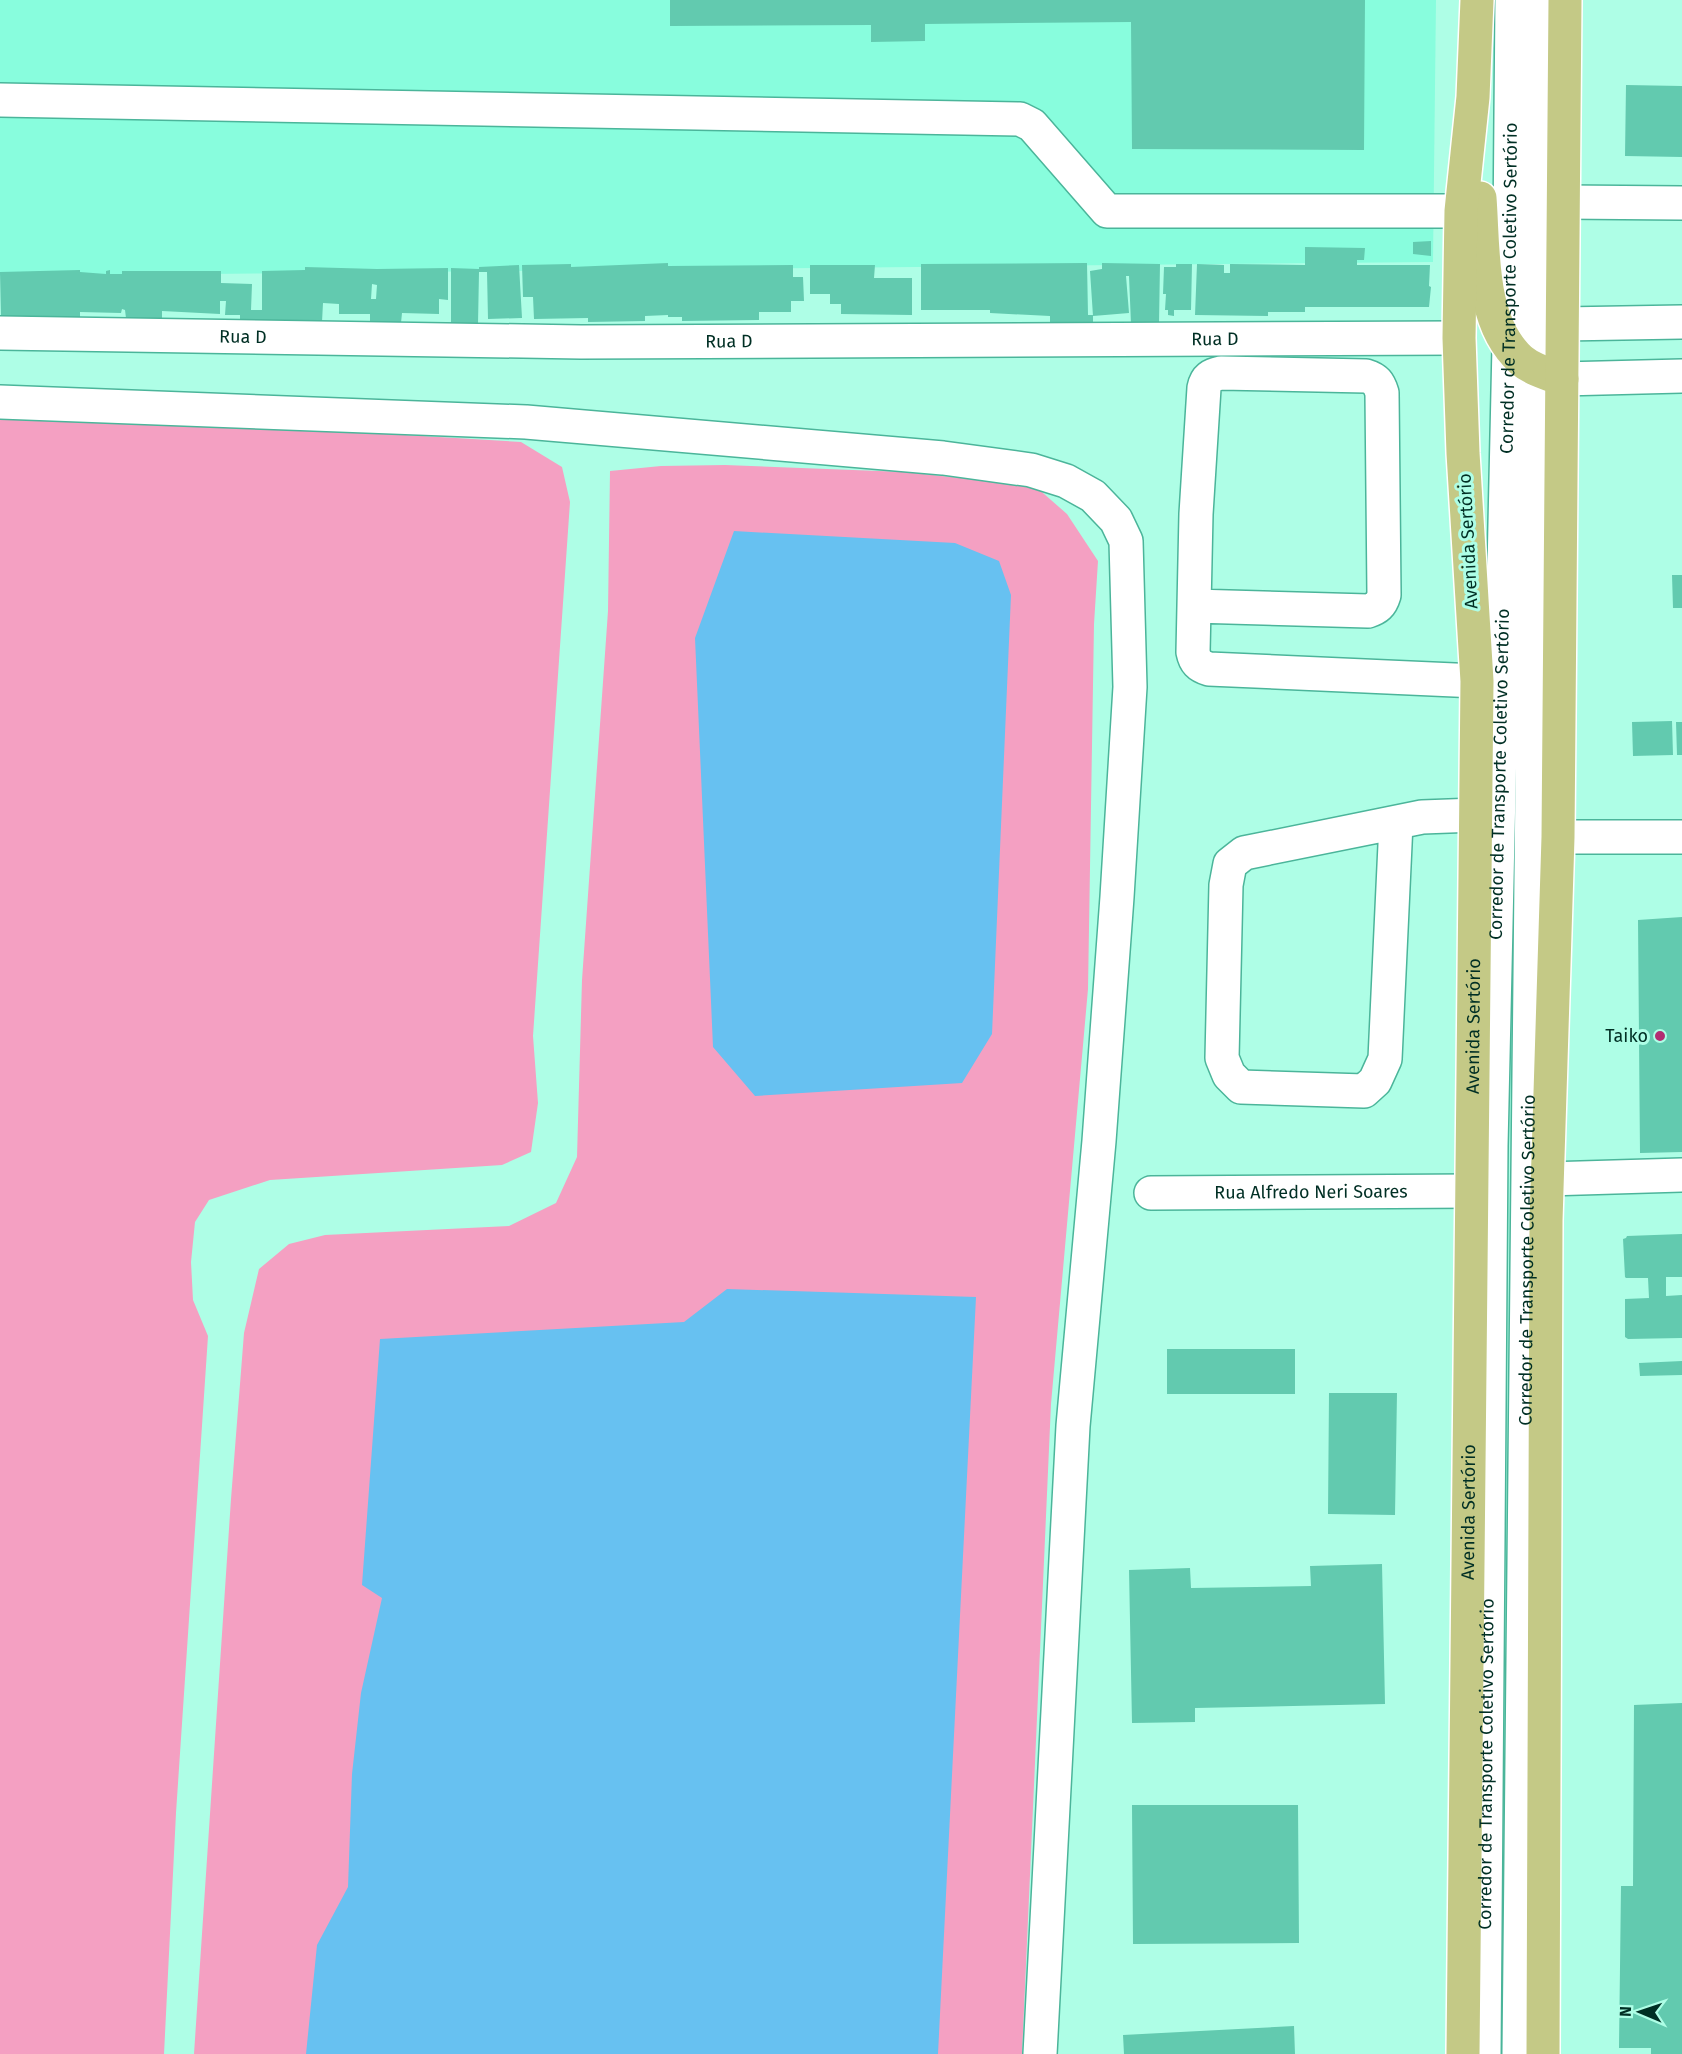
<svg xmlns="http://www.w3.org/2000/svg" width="1682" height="2054" font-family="'Fira Sans',sans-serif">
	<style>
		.built { fill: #88fddd }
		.green { fill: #f4a0c2 }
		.water { fill: #67c1f1 }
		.building { fill: #62caaf; fill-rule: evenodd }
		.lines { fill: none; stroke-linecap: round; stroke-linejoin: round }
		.minor-casing { stroke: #4bb59a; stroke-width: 36 }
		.major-casing { stroke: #fff; stroke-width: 36 }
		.minor { stroke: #fff; stroke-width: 33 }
		.major { stroke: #c4c986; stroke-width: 33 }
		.poi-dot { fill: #b22d72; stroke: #aefee6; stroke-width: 2 }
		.labels { text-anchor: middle; stroke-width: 6; stroke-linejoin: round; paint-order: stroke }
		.street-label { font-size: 18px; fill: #002f24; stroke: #aefee6 }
		.poi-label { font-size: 18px; fill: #002f24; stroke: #aefee6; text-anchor: end }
	</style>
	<rect width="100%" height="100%" fill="#aefee6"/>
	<!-- built -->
	<path class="built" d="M0 0H1436L1433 262 0 276Z"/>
	<!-- green -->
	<path class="green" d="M0 417 169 421 521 442 562 467 570 502 533 1036 538 1103 531 1152 502 1165 270 1180 209 1200 195 1222 191 1262 193 1300 208 1336 176 1813 164 2054H0Z
		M725 465 905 472 1035 486 1067 514 1098 561 1094 624 1088 989 1051 1404 1022 2054H194L231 1499 244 1333 259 1269 289 1244 325 1235 509 1226 556 1203 577 1157 582 980 608 611 610 471 661 466Z"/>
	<!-- water -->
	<path class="water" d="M734 531 955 543 999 561 1011 595 992 1034 962 1083 755 1096 713 1047 695 638Z
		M727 1289 976 1297 938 2054H306L317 1945 348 1887 352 1774 361 1693 382 1598 362 1585 380 1339 684 1322Z"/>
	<!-- building -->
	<path class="building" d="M670 0H1365L1364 150 1132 149 1131 22 925 24V41L871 42V25L670 26Z
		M1626 85 1682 86V157L1625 156Z
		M1431 241V256L1413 254V242Z
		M1305 247 1365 248 1364 260H1357V265H1430L1429 286 1431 287 1429 307H1305V312H1268V316L1195 315 1197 264 1224 265V273H1230V264L1305 265Z
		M668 263V266L793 265V277H803L804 301H791V312H759V320L682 321V317H668V315L645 316V321L588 322V318L534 319 533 297H523L522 265 571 264V267Z
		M1087 263 1088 315H1093V324H1050V316L990 313V310H921V264Z
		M1102 263 1160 264 1159 323 1131 324 1129 276H1126L1129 313 1093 316 1090 271 1102 269Z
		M1176 264H1192L1191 310H1174V316L1168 315V310H1165L1166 294H1163L1164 267H1176Z
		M519 265 522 318 488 319 487 272H479L478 324 451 325V268L479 269V267Z
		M810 265H875L874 278H912V315L841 314V304H830V294H810Z
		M305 267 377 269 448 268V300L439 299V314L402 313 401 323H370V314H339V304L323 303 322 322 240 320V315H225L226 301H220V314L162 311V319L126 318 125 310 122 309 121 313 80 312V318H56V316H1L0 272 80 270V272L106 274V271L110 270V274H122V271H221V283L252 284 251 310H262V271L305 270ZM372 284 377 285 376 299H371Z
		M1672 575H1682V608H1673Z
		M1672 721 1673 755 1633 756 1632 722Z
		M1676 722H1682V755H1677Z
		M1682 917V1152L1640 1153 1638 920Z
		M1682 1234V1277H1666V1296L1682 1295V1338L1628 1339 1625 1337V1299L1649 1298 1648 1278H1626L1625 1277 1623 1239 1626 1238 1627 1236Z
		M1167 1349H1295V1394H1167Z
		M1682 1361V1375L1640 1376 1639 1363Z
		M1329 1393H1397L1395 1515 1328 1514Z
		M1382 1564 1385 1704 1195 1708V1722L1132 1723 1129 1570 1190 1568 1191 1588 1311 1586 1310 1566Z
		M1682 1703V2054H1651V2048H1619L1621 1886H1633L1634 1705Z
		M1132 1805H1298L1299 1943 1133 1944Z
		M1294 2026 1295 2054H1124L1123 2035Z"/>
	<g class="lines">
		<defs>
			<g id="minor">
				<path d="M0 100 1020 119 1032 125 1107 211H1461"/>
				<path d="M1563 202 1682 203"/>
				<path d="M1563 324 1682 322"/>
				<path id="s1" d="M0 333 581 342 1459 338"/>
				<path d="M1562 379 1682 376"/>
				<path d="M0 402 526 422 943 458 1031 470 1066 481 1093 496 1116 520 1126 541 1130 687 1117 897 1099 1141 1073 1426 1040 2054"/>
				<path d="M1194 606 1368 611C1377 608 1381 605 1384 595L1382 393C1379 383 1376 379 1366 376L1221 373C1211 375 1206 378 1204 388L1196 514 1193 652C1195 662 1199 666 1209 669L1477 681"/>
				<path d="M1396 823 1385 1059 1375 1081 1364 1091 1241 1087 1229 1075 1222 1058 1226 885 1230 864 1244 853 1422 817 1476 815"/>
				<path d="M1558 837H1682"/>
				<path d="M1547 1179 1682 1175"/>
				<path id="s2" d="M1151 1193 1473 1191"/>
				<path id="s3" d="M1484 2054 1491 1146 1509 346 1512 0"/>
				<path id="s4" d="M1519 2054 1540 0"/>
			</g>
			<g id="major">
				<path d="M1480 198C1484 250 1479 322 1521 360 1533 370 1548 374 1562 379"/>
				<path id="s5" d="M1463 2054 1477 681 1463 453 1459 338 1461 211 1473 97 1477 0"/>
				<path d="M1543 2054 1546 1221 1558 837 1565 0"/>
			</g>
		</defs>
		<!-- minor casing -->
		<use href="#minor" class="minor-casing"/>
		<!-- major casing -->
		<use href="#major" class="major-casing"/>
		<!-- minor -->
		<use href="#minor" class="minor"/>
		<!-- major -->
		<use href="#major" class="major"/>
	</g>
	<!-- markers -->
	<circle class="poi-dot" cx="1660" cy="1036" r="6"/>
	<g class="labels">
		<!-- street labels -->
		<g class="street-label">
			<text dy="6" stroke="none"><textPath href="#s3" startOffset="1766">Corredor de Transporte Coletivo Sertório</textPath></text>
			<text dy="6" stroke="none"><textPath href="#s1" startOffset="243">Rua D</textPath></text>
			<text dy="6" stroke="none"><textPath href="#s1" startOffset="1215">Rua D</textPath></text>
			<text dy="6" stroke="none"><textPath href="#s1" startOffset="729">Rua D</textPath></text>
			<text transform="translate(1468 541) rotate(-93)" y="6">Avenida Sertório</text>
			<text dy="6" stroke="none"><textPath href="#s3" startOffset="1280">Corredor de Transporte Coletivo Sertório</textPath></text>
			<text dy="6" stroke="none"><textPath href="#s5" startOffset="1028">Avenida Sertório</textPath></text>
			<text dy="6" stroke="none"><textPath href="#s2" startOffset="160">Rua Alfredo Neri Soares</textPath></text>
			<text dy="6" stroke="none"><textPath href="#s4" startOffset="794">Corredor de Transporte Coletivo Sertório</textPath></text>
			<text dy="6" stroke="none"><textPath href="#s5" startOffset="542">Avenida Sertório</textPath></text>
			<text dy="6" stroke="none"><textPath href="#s3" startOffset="290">Corredor de Transporte Coletivo Sertório</textPath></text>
		</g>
		<!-- poi labels -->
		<g class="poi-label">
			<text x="1648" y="1042">Taiko</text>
		</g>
	</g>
	<!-- north arrow -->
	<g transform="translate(1640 2012) rotate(272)" stroke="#aefee6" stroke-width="4.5" paint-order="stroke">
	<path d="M0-4.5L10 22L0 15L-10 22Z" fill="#002f24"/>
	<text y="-9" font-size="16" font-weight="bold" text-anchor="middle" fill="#002f24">N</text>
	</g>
</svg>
